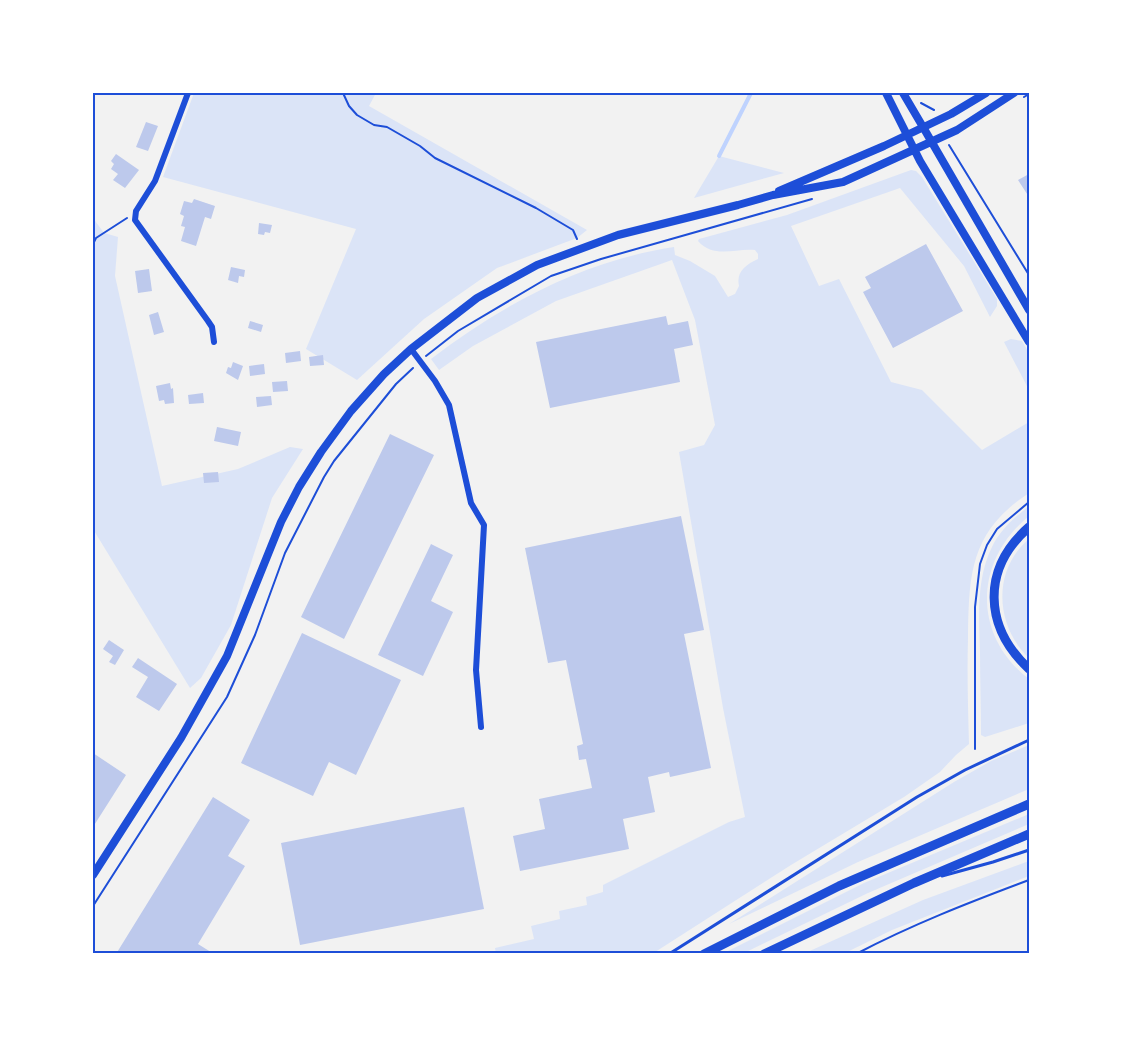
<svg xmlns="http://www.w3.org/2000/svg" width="1122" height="1047" font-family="'Golos Text',sans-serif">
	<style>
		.green { fill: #dbe4f7 }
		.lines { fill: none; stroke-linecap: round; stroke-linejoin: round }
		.stream { stroke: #bfd3fe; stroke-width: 4 }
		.building { fill: #bdc9ec }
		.path { stroke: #1d4ed8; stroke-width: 2 }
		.service { stroke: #1d4ed8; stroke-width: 3 }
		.minor { stroke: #1d4ed8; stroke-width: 6 }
		.tertiary { stroke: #1d4ed8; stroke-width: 8 }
		.secondary { stroke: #1d4ed8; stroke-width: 8 }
		.trunk { stroke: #1d4ed8; stroke-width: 9 }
		.neatline { fill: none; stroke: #1d4ed8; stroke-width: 2 }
	</style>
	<rect width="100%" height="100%" fill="#f2f2f2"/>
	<!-- green -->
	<path class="green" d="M194 93H376L369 106 587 230 577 238 497 268 424 319 357 380 306 349 356 229 163 177Z
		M719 156 784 173 694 198Z
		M911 170 916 171 922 177 997 299V306L990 317 964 266 900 188 791 226 819 286 839 279 891 382 922 390 982 450 1029 422V493C970 532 969 573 968 638 967 673 968 708 969 744L956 755 940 772 904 797 791 865 652 954H496L495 948 534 939 531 926 560 919 559 911 587 905 586 897 603 892V885L729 822 745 817 723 708 679 452 704 445 715 425 695 320 672 260 556 301 473 346 439 370 431 359C503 304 583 261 674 247L675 255 690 261 715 276 728 297 735 294 739 286C736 272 745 265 758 259V254L755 250C735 248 714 259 698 241L699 239 787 215Z
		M93 218 104 233 118 237 115 276 162 486 238 469 290 447 303 449 272 498 231 625 201 678 190 688 93 529Z
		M1011 339 1022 341 1029 353V390L1004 342Z
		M1029 506V516C974 561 972 635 1029 679V723L985 737 981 735C981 707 980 680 980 652 979 617 976 579 992 547 1000 530 1014 518 1029 506Z
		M1029 539V658C995 626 992 570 1029 539Z
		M1029 745V789L858 862 729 924 954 782 991 761Z
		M1029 814V824L868 893 742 954H722L864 883Z
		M1029 861V876L892 930 843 954H803L923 900Z"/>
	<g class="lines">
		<!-- stream -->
		<path class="stream" d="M719 156 751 93"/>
	</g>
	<!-- building -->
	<path class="building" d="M146 122 158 126 148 151 136 147Z
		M116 154 139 170 125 188 113 180 118 174 111 169 114 164 111 161Z
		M1029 174V197L1018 180Z
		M194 199 215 206 211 219 205 217 196 246 181 241 185 227 181 226 184 216 180 214 184 201 192 203Z
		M259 223 272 225 270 233 265 232 264 235 258 234Z
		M926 244 963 311 893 348 863 292 871 288 865 277Z
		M231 267 245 270 244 277 239 276 238 283 228 280Z
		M149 269 152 291 138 293 135 271Z
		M158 312 164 332 154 335 149 315Z
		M666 316 668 325 688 321 693 345 674 349 680 382 550 408 536 342Z
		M250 321 263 325 261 332 248 328Z
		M300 351 301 361 286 363 285 353Z
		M323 355 324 365 310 366 309 357Z
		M233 362 243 366 238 380 226 373 228 367 231 368Z
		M264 364 265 374 250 376 249 366Z
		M287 381 288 391 273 392 272 382Z
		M170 383 171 389 173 388 174 403 165 404 164 400 159 401 156 386Z
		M203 393 204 403 189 404 188 395Z
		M271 396 272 405 257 407 256 397Z
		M217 427 241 432 238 446 214 441Z
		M390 434 434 455 344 639 301 617Z
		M218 472 219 482 204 483 203 473Z
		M681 516 704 630 684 634 711 768 670 777 669 772 648 777 655 812 623 819 629 849 520 871 513 836 545 829 539 799 592 788 586 759 579 760 577 746 583 744 566 660 548 663 525 548Z
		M431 544 453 555 431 601 453 612 423 676 378 655Z
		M302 633 401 680 356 775 329 762 313 796 241 763Z
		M109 640 124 650 115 665 109 662 113 656 103 649Z
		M138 658 177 684 159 711 136 697 148 677 132 667Z
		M93 753 126 775 93 827Z
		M213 797 250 820 228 856 245 866 198 944 214 954H116Z
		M464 807 484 909 300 945 281 843Z"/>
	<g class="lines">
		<!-- path -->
		<path class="path" d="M343 93 349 106 357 115 374 125 387 127 420 146 435 158 536 208 573 230 577 239
			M1024 97 1029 94
			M921 103 934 110
			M949 145 1029 275
			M93 244 96 238 127 218
			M426 356 458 331 551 276 601 259 812 199
			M975 749V607L980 564 987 545 997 529 1029 502
			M93 906 227 697 255 635 285 553 324 477 334 461 396 384 413 368
			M856 954C911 925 970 902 1029 880"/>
		<!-- service -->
		<path class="service" d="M942 876 993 862 1029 850
			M669 954 917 797 965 770 1029 740"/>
		<!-- minor -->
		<path class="minor" d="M188 93 155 181 136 211 135 220 208 321 212 327 214 342
			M411 349 435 381 449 405 471 503 484 525 476 670 481 727"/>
		<!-- tertiary -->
		<path class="tertiary" d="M886 93 907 135
			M903 93 923 127"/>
		<!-- secondary -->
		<path class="secondary" d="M923 127 1029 310
			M907 135 920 161 1029 342
			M779 191 884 146 951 114 986 93
			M93 875 181 738 227 656 281 522 299 487 321 452 351 411 384 374 411 349 477 298 537 265 618 235 738 205 773 195 843 182 957 130 1014 93"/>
		<!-- trunk -->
		<path class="trunk" d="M1029 527C981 569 984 627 1029 669
			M704 954 839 886 1029 804
			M764 954 914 883 1029 834"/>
	</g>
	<!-- border -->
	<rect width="1122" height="1047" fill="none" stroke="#ffffff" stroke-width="189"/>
	<rect x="94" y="94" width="934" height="858" class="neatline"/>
</svg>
